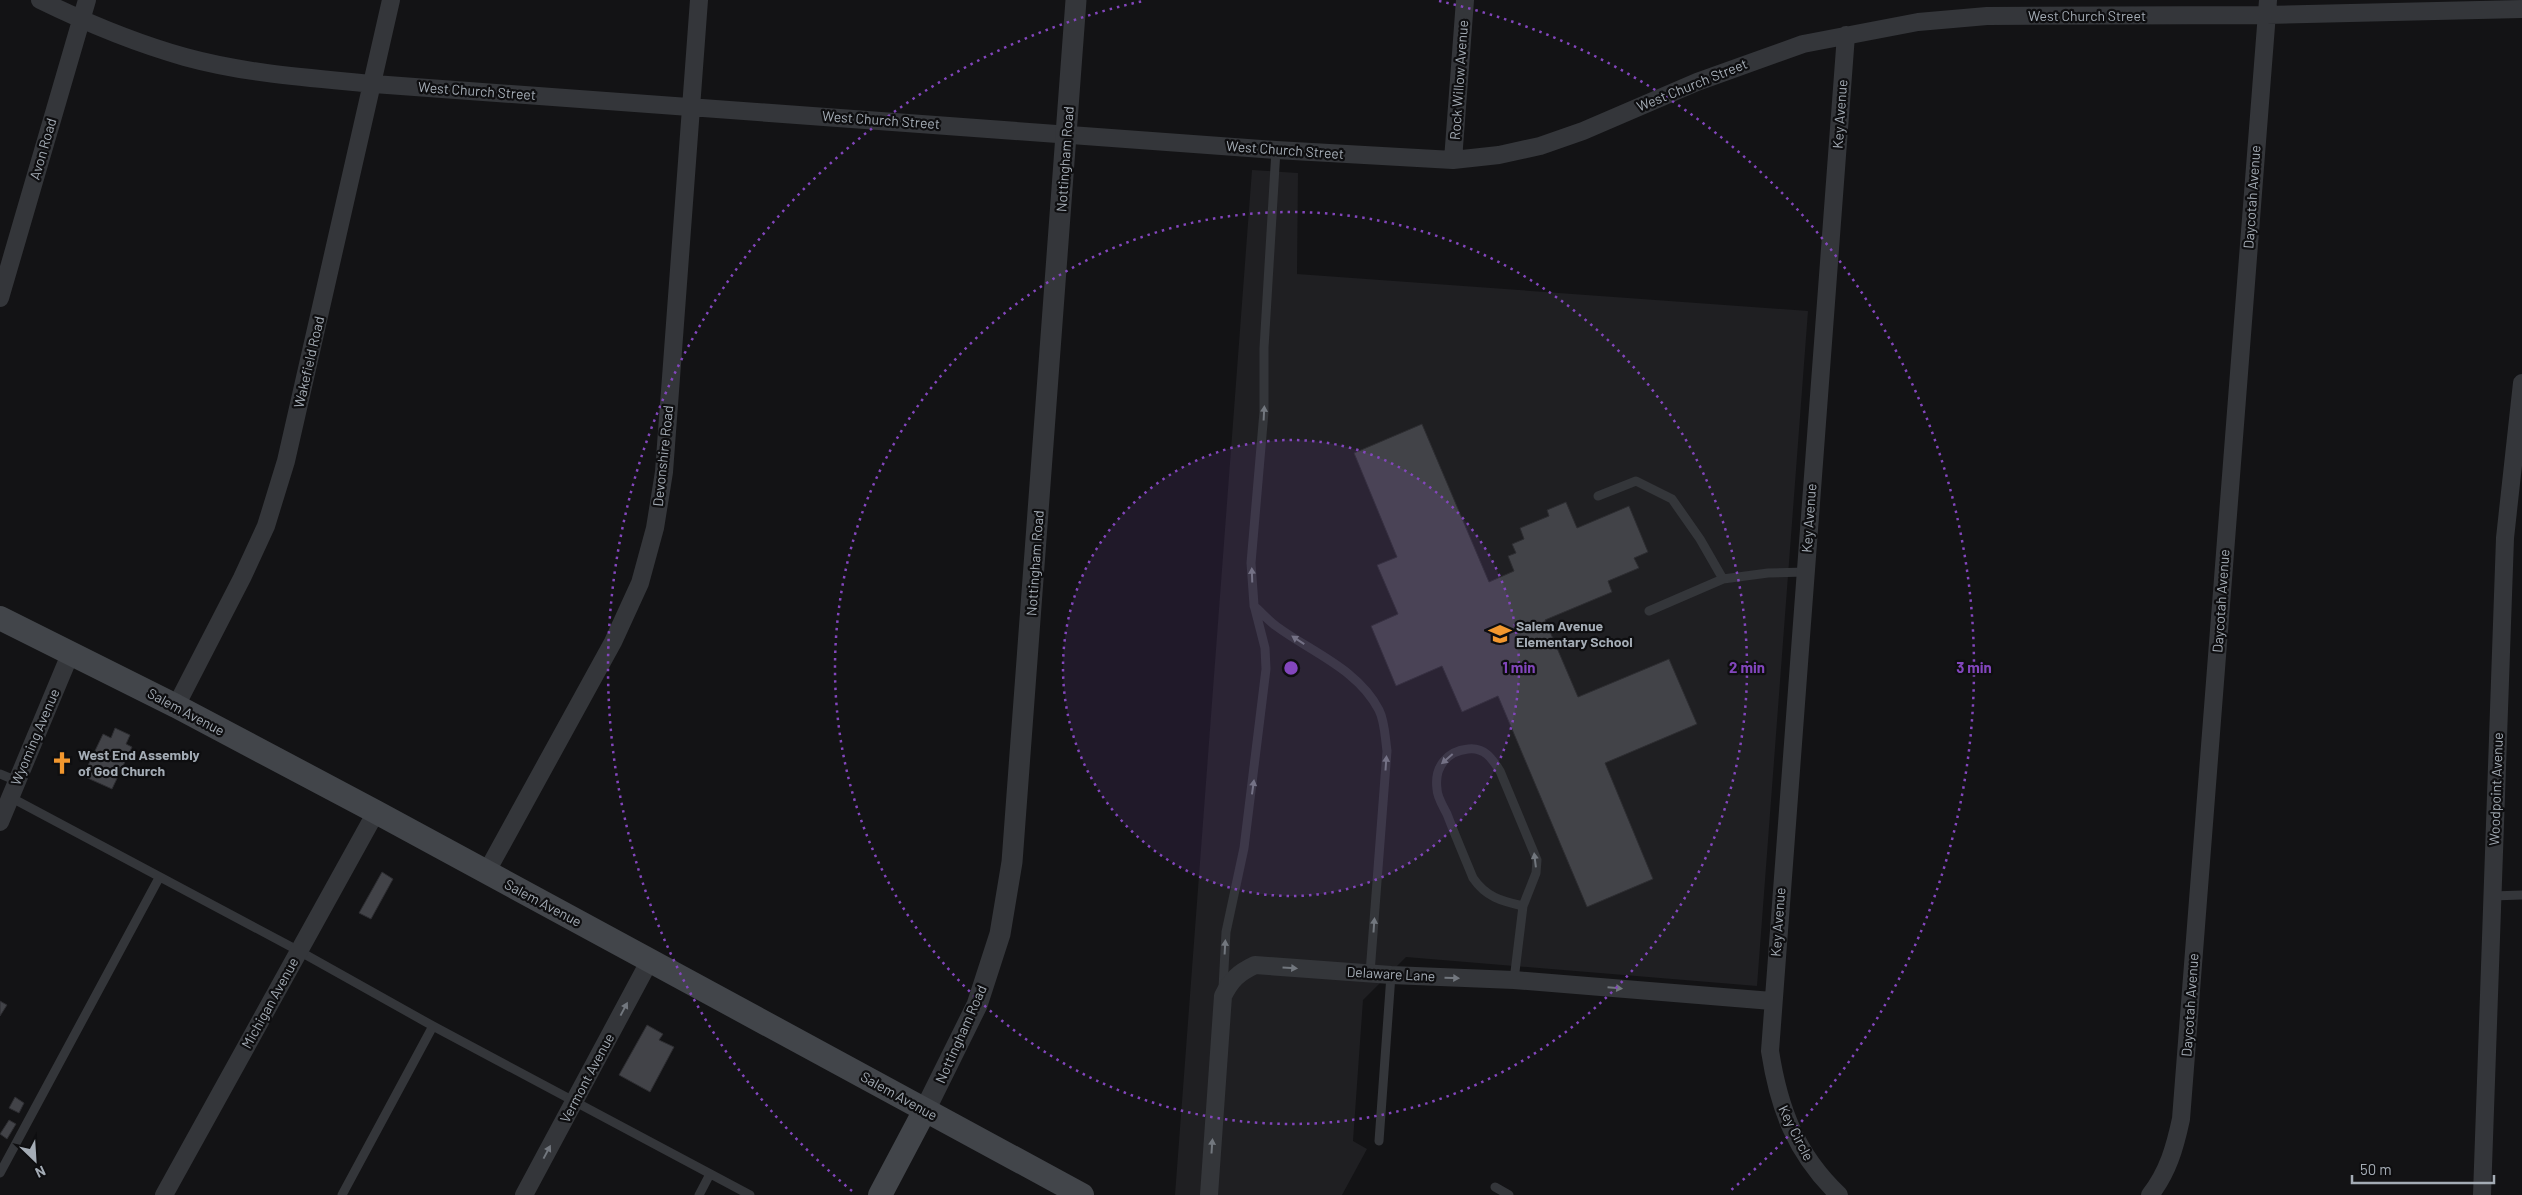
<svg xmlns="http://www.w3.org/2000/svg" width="2522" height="1195" font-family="Barlow,sans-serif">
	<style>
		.built { fill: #1f1f22 }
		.building { fill: #424348; stroke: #2d2d31 }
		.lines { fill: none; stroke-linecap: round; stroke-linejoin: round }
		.service { stroke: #34363a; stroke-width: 9 }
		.minor { stroke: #34363a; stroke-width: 18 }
		.tertiary { stroke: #34363a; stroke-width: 21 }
		.secondary { stroke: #42454a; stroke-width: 24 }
		.oneway { fill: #72777e }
		.ring { fill: none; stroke: #8346bd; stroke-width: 2.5; stroke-dasharray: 2.5 5 }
		.labels { text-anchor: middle; stroke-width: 4.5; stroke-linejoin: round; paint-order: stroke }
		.street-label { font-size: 14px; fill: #a4acb5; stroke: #0e0e10 }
		.poi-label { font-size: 14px; font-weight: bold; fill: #a4acb5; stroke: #0e0e10; text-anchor: start }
		.centre { fill: #8346bd; stroke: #0e0e10; stroke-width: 2.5 }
		.ring-label { font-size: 15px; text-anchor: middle; font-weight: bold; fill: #8346bd; stroke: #0e0e10; stroke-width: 4.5; stroke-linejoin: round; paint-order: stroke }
	</style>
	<rect width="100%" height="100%" fill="#131315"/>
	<!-- built -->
	<path class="built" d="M1252 170 1298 173 1297 274 1808 311 1757 986 1406 957 1363 1000 1353 1141 1367 1149 1342 1195H1175Z"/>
	<!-- building -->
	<path class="building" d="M1422 424 1489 582 1514 571 1508 556 1516 553 1512 544 1524 539 1520 528 1549 516 1547 510 1566 502 1577 528 1629 506 1648 552 1634 558 1639 568 1608 581 1612 592 1545 620 1578 697 1669 659 1697 724 1605 763 1653 879 1587 907 1498 696 1462 712 1442 666 1396 686 1371 626 1398 614 1377 565 1397 557 1354 453Z
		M115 728 130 735 126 744 132 747 112 789 83 776 103 734 111 738Z
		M382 872 393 879 371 919 359 913Z
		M0 1001 7 1005 0 1016Z
		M647 1025 663 1034 659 1040 674 1047 650 1092 619 1075Z
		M15 1097 24 1103 19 1113 9 1108Z
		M9 1120 16 1124 7 1139 0 1134Z"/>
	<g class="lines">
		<!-- service -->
		<path class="service" d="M1598 496 1636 481 1672 499 1700 539 1723 579
			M1254 606C1261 612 1268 620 1276 626 1311 652 1358 669 1379 710 1385 722 1385 737 1387 751L1370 973
			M1649 611 1723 579 1768 573 1805 572
			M0 774 17 781
			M10 797 299 951 433 1026 750 1195
			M2492 896 2522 895
			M1514 980 1523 906 1536 873 1537 860 1500 771C1492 758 1484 747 1468 749 1447 751 1434 767 1437 789 1437 797 1443 806 1447 814 1455 835 1464 856 1473 878 1486 897 1501 901 1523 906
			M1223 988 1226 932 1244 848 1266 669 1265 648 1254 605 1251 563 1264 412V348L1276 150
			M1379 1141 1391 975
			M0 1173 159 878
			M1495 1187 1509 1195
			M342 1195 433 1026
			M699 1195 710 1174"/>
		<!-- minor -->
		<path class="minor" d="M40 0C87 23 135 43 185 57 247 74 311 78 374 84L1276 150 1453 160 1499 155 1540 146 1583 131 1697 82 1803 44 1918 22 1987 16 2266 15 2522 9
			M1453 160 1465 0
			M0 298 87 0
			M176 706 242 578 266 526 286 461 391 0
			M0 822 71 652
			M486 873 613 642 640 583 655 528 664 472 699 0
			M164 1195 376 812
			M524 1195 650 960
			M1209 1195 1223 996C1231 980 1238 973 1255 965L1391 975 1514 980 1772 1001
			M1839 1195C1796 1154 1779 1109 1770 1051L1846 35
			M2150 1195C2168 1172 2175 1147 2181 1119L2268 0
			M2482 1195 2505 538 2522 383"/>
		<!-- tertiary -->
		<path class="tertiary" d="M925 1110 977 1005 1000 934 1012 862 1076 0"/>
		<!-- secondary -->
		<path class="secondary" d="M0 618 176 706 376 812 1082 1195
			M880 1195 925 1110"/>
	</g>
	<!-- one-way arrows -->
	<defs><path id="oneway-solid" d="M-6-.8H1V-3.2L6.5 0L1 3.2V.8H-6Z" transform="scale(1.25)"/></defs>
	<g class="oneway">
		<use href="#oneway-solid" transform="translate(1264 413) rotate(-87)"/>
		<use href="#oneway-solid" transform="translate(1252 575) rotate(-92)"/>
		<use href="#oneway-solid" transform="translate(1298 640) rotate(-147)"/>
		<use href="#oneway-solid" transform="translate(1447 759) rotate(139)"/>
		<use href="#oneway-solid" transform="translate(1386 763) rotate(-86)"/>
		<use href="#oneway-solid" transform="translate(1253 787) rotate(-82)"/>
		<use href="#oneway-solid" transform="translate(1535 860) rotate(-97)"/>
		<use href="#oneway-solid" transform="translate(1374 925) rotate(-86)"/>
		<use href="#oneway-solid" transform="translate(1225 947) rotate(-87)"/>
		<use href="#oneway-solid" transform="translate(1290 968) rotate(4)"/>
		<use href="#oneway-solid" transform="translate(1452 978) rotate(2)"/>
		<use href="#oneway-solid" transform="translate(1615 988) rotate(5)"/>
		<use href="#oneway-solid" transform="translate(624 1009) rotate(-62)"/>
		<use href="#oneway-solid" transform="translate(1212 1146) rotate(-86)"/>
		<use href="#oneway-solid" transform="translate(547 1152) rotate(-62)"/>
	</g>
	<!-- distance rings -->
	<circle cx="1291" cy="668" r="228" fill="#8346bd" fill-opacity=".12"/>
	<g class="ring">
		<circle cx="1291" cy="668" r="228"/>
		<circle cx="1291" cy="668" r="456"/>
		<path d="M852 1191A683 683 0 0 1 1143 1M1439 1A683 683 0 0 1 1730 1191"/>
	</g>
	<!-- icons -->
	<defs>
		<symbol id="school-bare" viewBox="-9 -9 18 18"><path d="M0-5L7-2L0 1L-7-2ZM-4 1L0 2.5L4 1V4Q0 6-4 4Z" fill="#f2972e" stroke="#0e0e10" stroke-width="2.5" paint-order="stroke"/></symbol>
		<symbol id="church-bare" viewBox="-9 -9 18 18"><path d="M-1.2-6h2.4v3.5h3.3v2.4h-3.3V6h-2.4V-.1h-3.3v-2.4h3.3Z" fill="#f2972e" stroke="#0e0e10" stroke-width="2.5" paint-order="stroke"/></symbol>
	</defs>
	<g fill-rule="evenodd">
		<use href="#school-bare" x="1484" y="618" width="32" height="32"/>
		<use href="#church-bare" x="46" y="747" width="32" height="32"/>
	</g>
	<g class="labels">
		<!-- street labels -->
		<g class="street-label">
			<text x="2087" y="21">West Church Street</text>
			<text transform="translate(1459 80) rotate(-86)" y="5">Rock Willow Avenue</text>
			<text transform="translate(1692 85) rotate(-22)" y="5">West Church Street</text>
			<text transform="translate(477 91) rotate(4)" y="5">West Church Street</text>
			<text transform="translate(1840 114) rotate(-86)" y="5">Key Avenue</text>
			<text transform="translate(881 120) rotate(4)" y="5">West Church Street</text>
			<text transform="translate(43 149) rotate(-74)" y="5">Avon Road</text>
			<text transform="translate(1285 150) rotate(4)" y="5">West Church Street</text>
			<text transform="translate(1065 159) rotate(-86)" y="5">Nottingham Road</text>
			<text transform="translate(2252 197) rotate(-86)" y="5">Daycotah Avenue</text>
			<text transform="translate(309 362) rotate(-77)" y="5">Wakefield Road</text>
			<text transform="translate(663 456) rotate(-84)" y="5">Devonshire Road</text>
			<text transform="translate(1809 518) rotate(-86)" y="5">Key Avenue</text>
			<text transform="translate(1035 563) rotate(-86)" y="5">Nottingham Road</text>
			<text transform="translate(2221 601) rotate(-86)" y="5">Daycotah Avenue</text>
			<text transform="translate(186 712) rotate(28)" y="5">Salem Avenue</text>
			<text transform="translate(35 737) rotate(-67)" y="5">Wyoming Avenue</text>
			<text transform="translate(2496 789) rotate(-88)" y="5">Woodpoint Avenue</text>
			<text transform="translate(543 903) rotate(28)" y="5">Salem Avenue</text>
			<text transform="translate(1778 922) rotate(-86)" y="5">Key Avenue</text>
			<text transform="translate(1391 974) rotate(3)" y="5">Delaware Lane</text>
			<text transform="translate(270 1003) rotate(-61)" y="5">Michigan Avenue</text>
			<text transform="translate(2190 1005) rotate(-86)" y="5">Daycotah Avenue</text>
			<text transform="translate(961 1034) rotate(-66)" y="5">Nottingham Road</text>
			<text transform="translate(587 1078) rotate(-62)" y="5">Vermont Avenue</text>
			<text transform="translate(899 1096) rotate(29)" y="5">Salem Avenue</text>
			<text transform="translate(1796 1133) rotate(63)" y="5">Key Circle</text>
		</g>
		<!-- poi labels -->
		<g class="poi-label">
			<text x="1516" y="631">Salem Avenue<tspan x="1516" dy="16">Elementary School</tspan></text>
			<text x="78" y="760">West End Assembly<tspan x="78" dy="16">of God Church</tspan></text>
		</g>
	</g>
	<circle cx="1291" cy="668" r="8" class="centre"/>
	<g class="ring-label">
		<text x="1519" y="673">1 min</text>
		<text x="1747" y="673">2 min</text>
		<text x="1974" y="673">3 min</text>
	</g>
	<!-- north arrow -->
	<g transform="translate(35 1160) rotate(155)" stroke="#0e0e10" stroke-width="4" paint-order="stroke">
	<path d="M0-4L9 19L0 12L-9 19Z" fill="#a4acb5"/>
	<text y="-8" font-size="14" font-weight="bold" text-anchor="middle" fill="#a4acb5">N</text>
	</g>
	<!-- scale -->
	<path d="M2352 1175v8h142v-8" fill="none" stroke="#a4acb5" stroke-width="2.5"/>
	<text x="2360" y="1175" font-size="15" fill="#a4acb5" stroke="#0e0e10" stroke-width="4" paint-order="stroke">50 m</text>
</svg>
